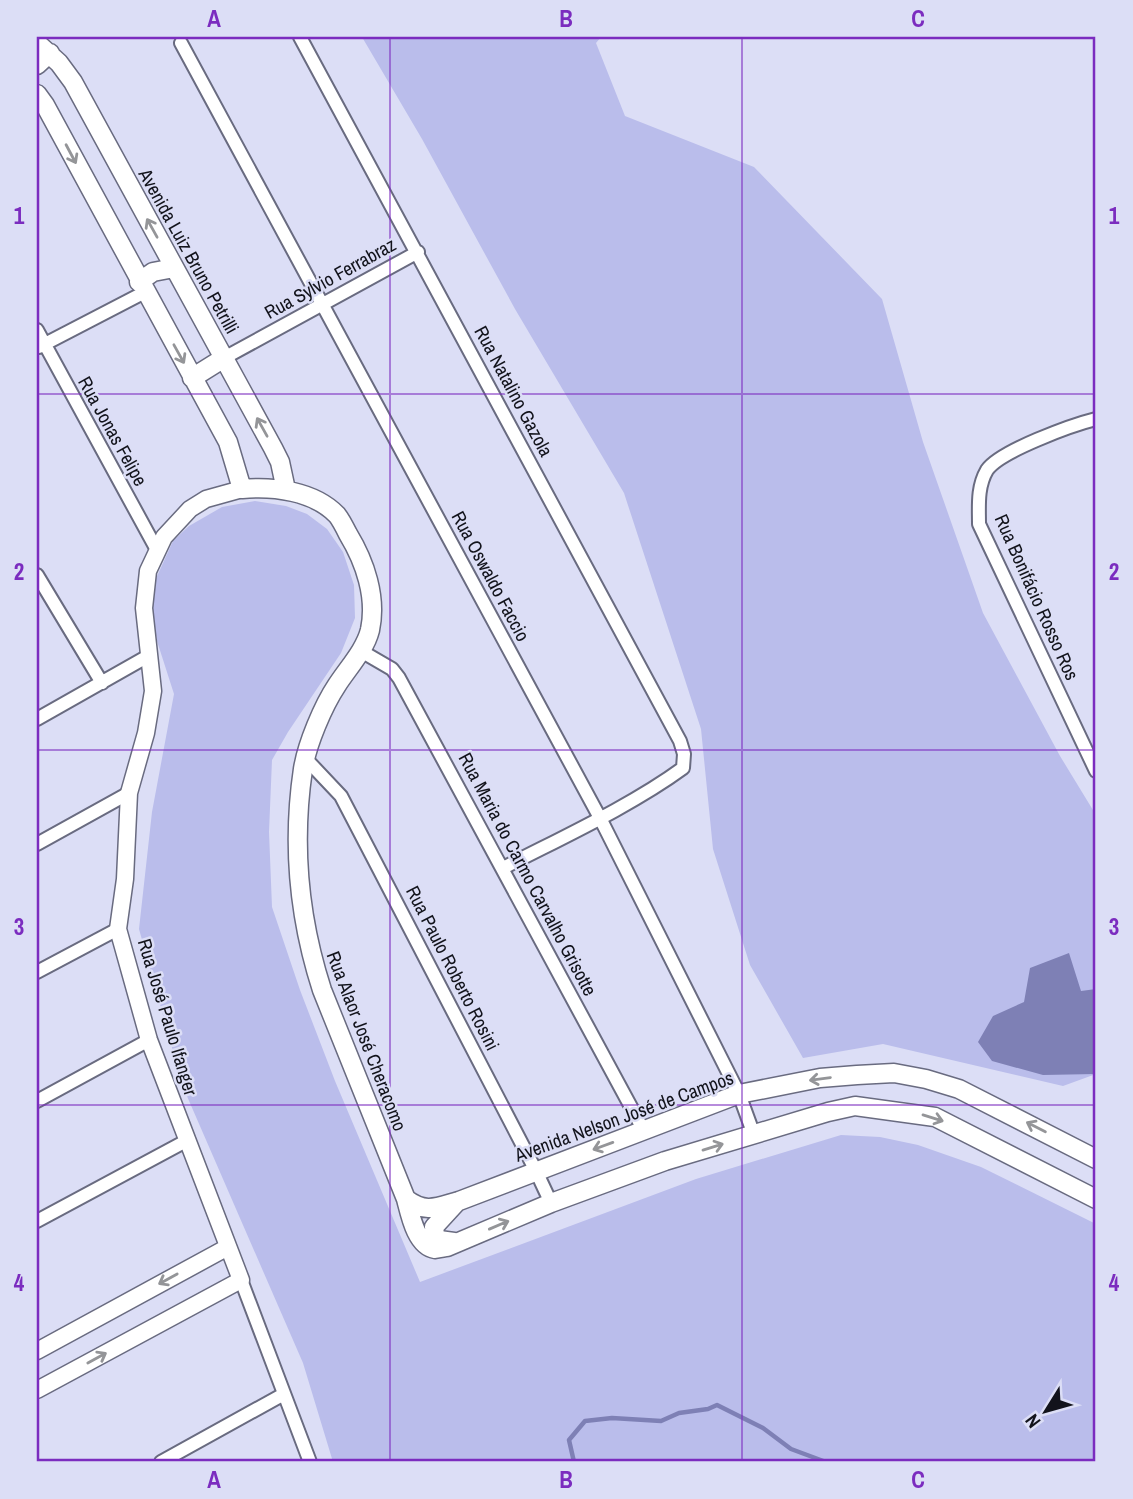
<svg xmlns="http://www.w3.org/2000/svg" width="1133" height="1499" font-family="'Archivo Narrow',sans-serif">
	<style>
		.green { fill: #babdeb }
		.water { fill: #7e80b5 }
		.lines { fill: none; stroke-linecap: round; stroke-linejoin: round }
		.stream { stroke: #7e80b5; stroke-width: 4.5 }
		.minor-casing { stroke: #696b80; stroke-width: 16 }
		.tertiary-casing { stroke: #696b80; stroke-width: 19 }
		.secondary-casing { stroke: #696b80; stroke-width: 21 }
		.minor { stroke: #fff; stroke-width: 12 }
		.tertiary { stroke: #fff; stroke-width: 16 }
		.secondary { stroke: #fff; stroke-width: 18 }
		.oneway { stroke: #949598 }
		.grid { fill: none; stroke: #7b2cbf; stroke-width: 2; stroke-opacity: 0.55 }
		.labels { text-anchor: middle; stroke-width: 5; stroke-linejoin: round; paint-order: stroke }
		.street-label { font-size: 19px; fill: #12131b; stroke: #dcdef6 }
		.neatline { fill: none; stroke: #7b2cbf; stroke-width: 2.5 }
		.grid-label { font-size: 23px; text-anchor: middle; font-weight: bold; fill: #7b2cbf }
	</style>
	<rect width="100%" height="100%" fill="#dcdef6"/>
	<!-- green -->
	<path class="green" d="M362 37H601L596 43 625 116 754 167 882 299 923 442 983 613 1060 756 1096 815V1074L1063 1086 883 1044 803 1058 750 965 713 849 701 729 624 493 515 309 422 139Z
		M255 501 286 506 307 514 327 529 343 552 354 585 355 618 341 653 288 732 272 760 269 832 272 907 300 990 335 1081 420 1282 696 1179 841 1135 880 1137 918 1145 981 1167 1096 1224V1462H333L303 1363 183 1087 139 929 152 812 174 694 157 641 152 609 154 583 173 541 189 526 222 507Z"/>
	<!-- water -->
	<path class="water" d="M1069 953 1081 991 1096 989V1074L1043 1075 992 1061 978 1042 993 1016 1024 1002 1030 968Z"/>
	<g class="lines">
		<!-- stream -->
		<path class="stream" d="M574 1462 569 1440 585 1421 612 1418 661 1421 679 1413 708 1409 717 1405 763 1428 791 1449 826 1462"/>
		<defs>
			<path id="minor" d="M300 37 680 741 684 754 683 768C631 806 561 838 503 868
				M181 43 600 818 739 1094 754 1135
				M37 330 157 550
				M39 347 145 292
				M224 358 418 252
				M1096 419C1072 425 1000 451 987 470 977 487 979 506 979 524L1096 771
				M37 575 102 683
				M361 651 392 669 399 678 644 1131
				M37 719 150 655
				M306 759 341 796 536 1171 551 1203
				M37 844 129 793
				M37 972 118 929
				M37 1101 149 1040
				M37 1221 186 1141
				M241 1280 310 1462
				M161 1462 284 1394"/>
			<path id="tertiary" d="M37 1351 228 1247
				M37 1390 241 1280 149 1040 118 929 125 879 129 793 146 733 153 691 144 608 148 571 164 537 190 509 206 499 242 489"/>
			<path id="secondary" d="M37 43 59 63 73 82 273 448 280 462 286 490
				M37 65 50 53
				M37 94 45 105 228 442 242 489C273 486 314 491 337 515 341 520 345 528 348 534 365 562 377 597 370 630 365 650 348 668 337 685 323 706 307 744 303 769 292 843 299 919 322 990L406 1199C410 1214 416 1246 435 1249 435 1249 446 1247 447 1247L551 1203 665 1161 828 1112 855 1106 935 1117 1096 1199
				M139 282 153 272 174 268
				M192 378 224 358
				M406 1199C426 1214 437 1207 459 1201L739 1094 820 1078 857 1075 894 1073 926 1079 959 1089 1096 1159
				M454 1242 439 1240 435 1235 434 1227 456 1203"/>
		</defs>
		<!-- minor casing -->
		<use href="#minor" class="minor-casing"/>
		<!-- tertiary casing -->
		<use href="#tertiary" class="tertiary-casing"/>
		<!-- secondary casing -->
		<use href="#secondary" class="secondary-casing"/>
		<!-- minor -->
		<use href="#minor" class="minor"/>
		<!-- tertiary -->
		<use href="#tertiary" class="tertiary"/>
		<!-- secondary -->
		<use href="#secondary" class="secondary"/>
	</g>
	<!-- one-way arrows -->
	<defs><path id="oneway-shaft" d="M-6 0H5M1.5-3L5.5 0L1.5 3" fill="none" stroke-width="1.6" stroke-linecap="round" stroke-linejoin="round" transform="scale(1.75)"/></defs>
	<g class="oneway">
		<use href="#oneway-shaft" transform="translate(71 154) rotate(62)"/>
		<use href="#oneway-shaft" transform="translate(152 228) rotate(-119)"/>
		<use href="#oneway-shaft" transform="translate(179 354) rotate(61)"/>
		<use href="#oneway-shaft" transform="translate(262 427) rotate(-119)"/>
		<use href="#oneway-shaft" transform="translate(820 1079) rotate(172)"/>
		<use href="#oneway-shaft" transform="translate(933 1118) rotate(17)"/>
		<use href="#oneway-shaft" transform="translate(1036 1127) rotate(-153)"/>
		<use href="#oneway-shaft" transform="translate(603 1146) rotate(160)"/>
		<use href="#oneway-shaft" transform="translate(713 1147) rotate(-17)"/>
		<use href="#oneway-shaft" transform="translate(499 1225) rotate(-23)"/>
		<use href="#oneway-shaft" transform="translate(168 1279) rotate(151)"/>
		<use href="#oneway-shaft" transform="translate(97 1358) rotate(-29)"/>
	</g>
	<!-- grid -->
	<path class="grid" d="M390 37V1462M742 37V1462M37 394H1096M37 750H1096M37 1105H1096"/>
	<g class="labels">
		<!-- street labels -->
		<g class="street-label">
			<text transform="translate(189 251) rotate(61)" y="7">Avenida Luiz Bruno Petrilli</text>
			<text transform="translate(330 278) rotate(-29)" y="7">Rua Sylvio Ferrabraz</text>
			<text transform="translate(514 391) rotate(62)" y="7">Rua Natalino Gazola</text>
			<text transform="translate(113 431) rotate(61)" y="7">Rua Jonas Felipe</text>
			<text transform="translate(491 576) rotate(62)" y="7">Rua Oswaldo Faccio</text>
			<text transform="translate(1037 597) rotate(66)" y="7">Rua Bonifácio Rosso Ros</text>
			<text transform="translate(528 874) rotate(62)" y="7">Rua Maria do Carmo Carvalho Grisotte</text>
			<text transform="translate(453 968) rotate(63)" y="7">Rua Paulo Roberto Rosini</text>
			<text transform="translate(168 1017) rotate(73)" y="7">Rua José Paulo Ifanger</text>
			<text transform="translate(367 1041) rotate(69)" y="7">Rua Alaor José Cheracomo</text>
			<text transform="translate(624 1116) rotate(-20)" y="7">Avenida Nelson José de Campos</text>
		</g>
	</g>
	<!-- border -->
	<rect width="1133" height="1499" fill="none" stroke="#dcdef6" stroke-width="77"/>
	<!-- north arrow -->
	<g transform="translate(1046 1411) rotate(233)" stroke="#dcdef6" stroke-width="5" paint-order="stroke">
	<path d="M0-5L12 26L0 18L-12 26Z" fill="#12131b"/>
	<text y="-10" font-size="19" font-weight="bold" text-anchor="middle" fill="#12131b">N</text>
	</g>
	<rect x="38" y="38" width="1056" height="1422" class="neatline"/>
	<g class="grid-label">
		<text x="214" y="27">A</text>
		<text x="566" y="27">B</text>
		<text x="918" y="27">C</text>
		<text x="19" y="224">1</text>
		<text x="1114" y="224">1</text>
		<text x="19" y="580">2</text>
		<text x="1114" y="580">2</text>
		<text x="19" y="935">3</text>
		<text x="1114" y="935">3</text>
		<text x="19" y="1291">4</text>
		<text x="1114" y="1291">4</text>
		<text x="214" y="1488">A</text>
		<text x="566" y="1488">B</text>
		<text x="918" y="1488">C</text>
	</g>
</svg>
